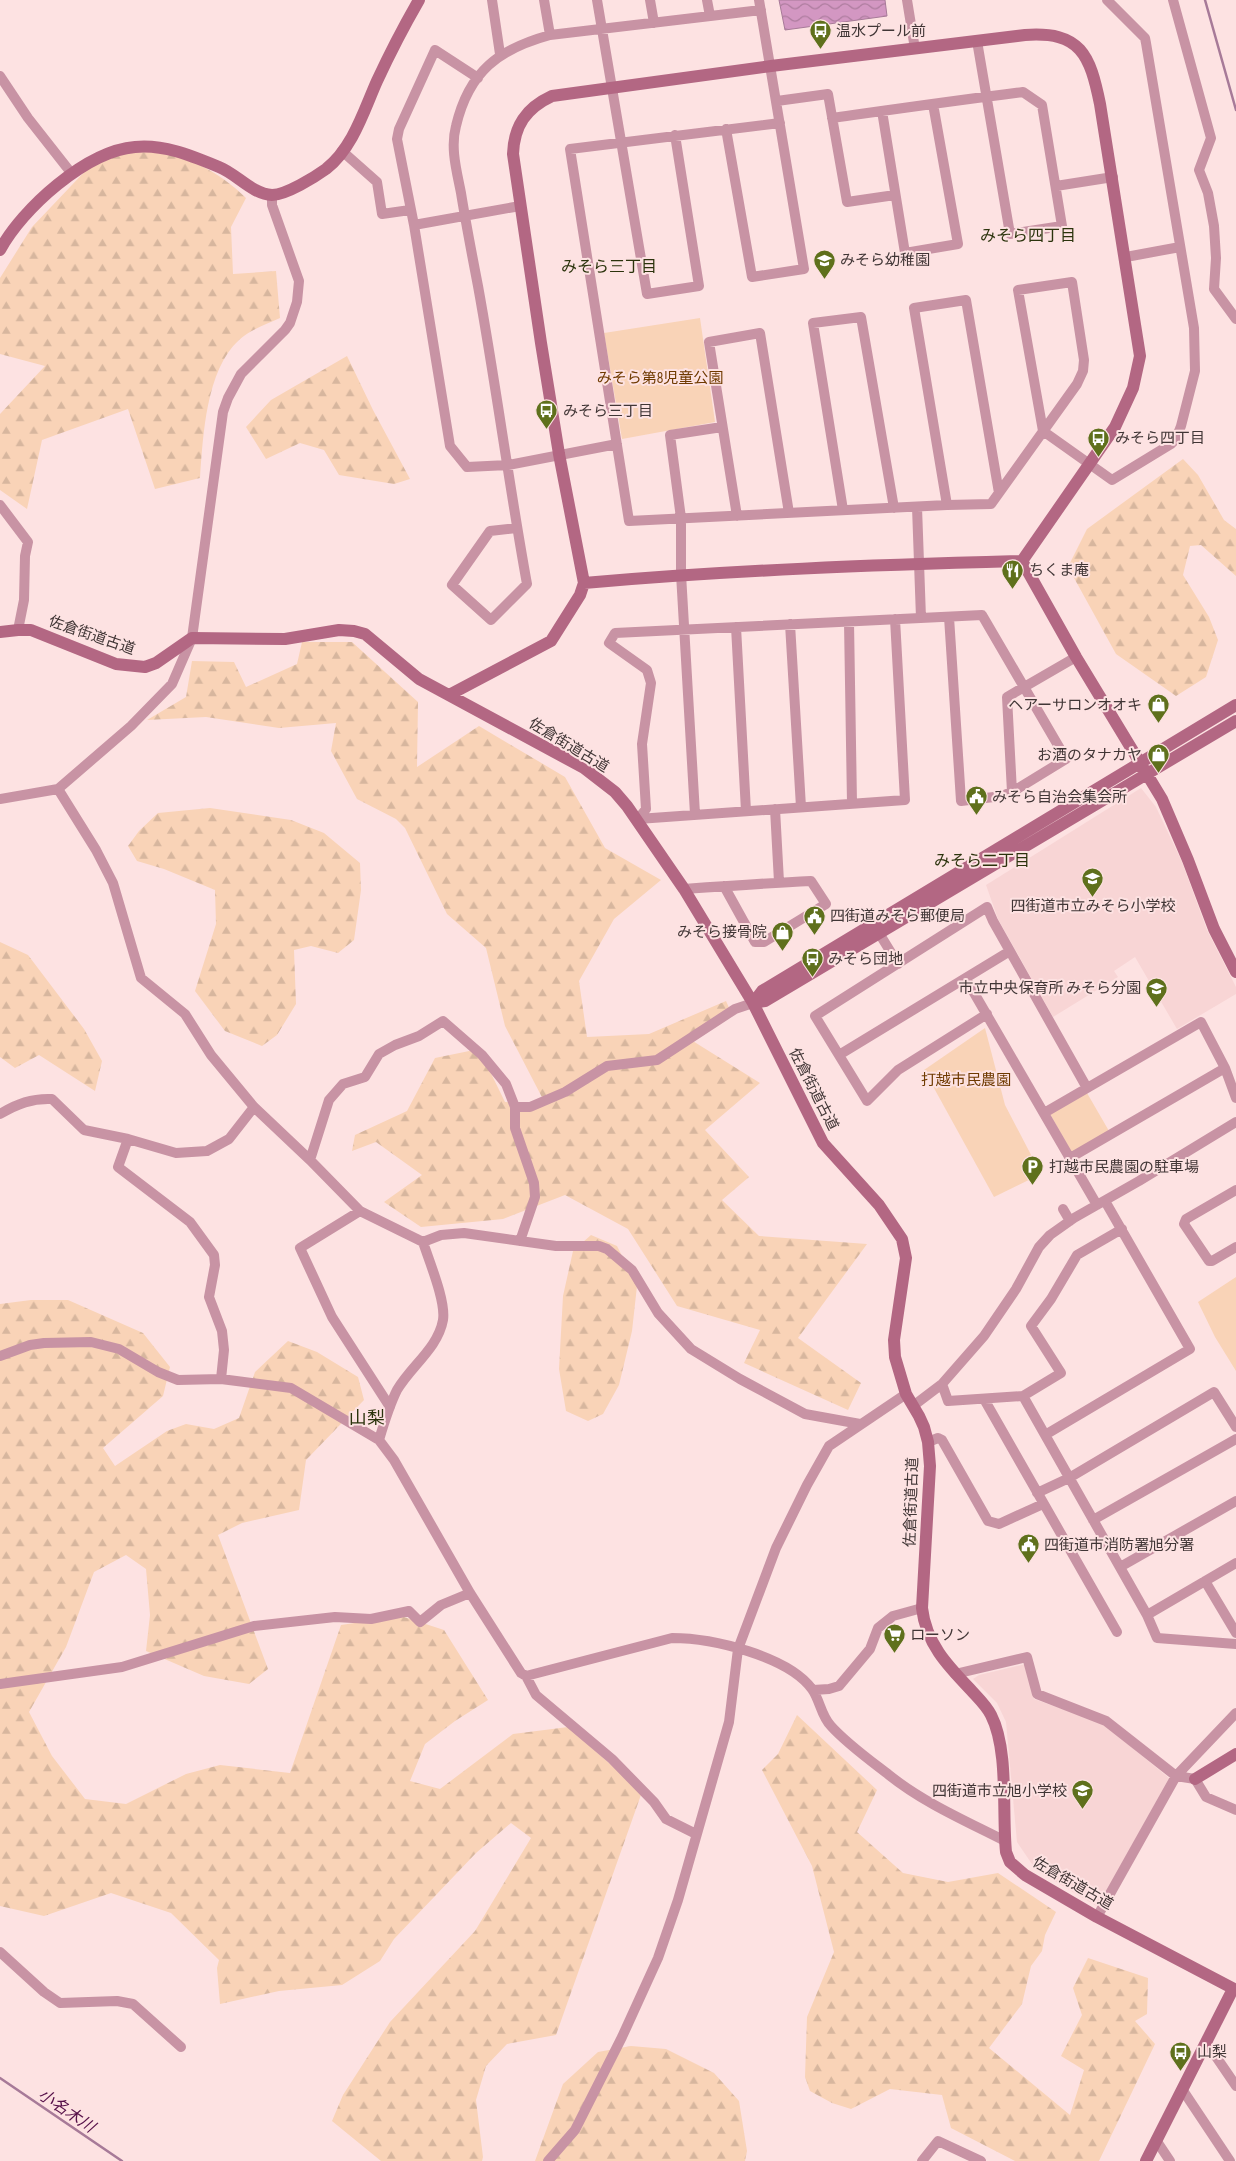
<svg xmlns="http://www.w3.org/2000/svg" width="1236" height="2161" font-family="'Sofia Sans Condensed','Noto Sans JP',sans-serif">
	<style>
		.built { fill: #f8d5d5 }
		.green { fill: #f9d3b7 }
		.forest { fill: url(#forest-firs) }
		.water { fill: url(#water-waves); stroke: #a77a98 }
		.lines { fill: none; stroke-linecap: round; stroke-linejoin: round }
		.stream { stroke: #a77a98; stroke-width: 2.5 }
		.street { stroke: #c893a4; stroke-width: 10 }
		.secondary { stroke: #b36783; stroke-width: 12 }
		.labels { text-anchor: middle; stroke-width: 4; stroke-linejoin: round; paint-order: stroke }
		.poi-label { font-size: 15px; fill: #413636; stroke: #fde2e2; text-anchor: start }
		.park-label { font-size: 15px; fill: #6f3a00; stroke: #fde2e2 }
		.street-label { font-size: 15px; fill: #413636; stroke: #fde2e2 }
		.neighbourhood-label { font-size: 16px; fill: #2b330c; stroke: #fde2e2 }
		.water-label { font-size: 16px; font-style: italic; fill: #561049; stroke: #fde2e2 }
		.quarter-label { font-size: 18px; fill: #2b330c; stroke: #fde2e2 }
	</style>
	<defs>
		<pattern id="forest-firs" width="22" height="20" patternUnits="userSpaceOnUse" patternTransform="scale(1.25)"><rect width="22" height="20" fill="#f9d3b7"/><path d="M5 1l3.5 6h-7zM16 11l3.5 6h-7z" fill="#d7b69e"/></pattern>
		<pattern id="water-waves" width="16" height="10" patternUnits="userSpaceOnUse" patternTransform="scale(1.25)"><rect width="16" height="10" fill="#d397c2"/><path d="M0 5q4-4 8 0t8 0" fill="none" stroke="#ad7c9e"/></pattern>
	</defs>
	<rect width="100%" height="100%" fill="#fde2e2"/>
	<!-- built -->
	<path class="built" d="M1141 788 1156 807 1182 862 1207 930 1236 987V994L1177 1029 1135 957 1114 971 1118 977 1053 1017 998 919 986 885Z
		M1026 1664 1034 1699 1102 1723 1169 1778 1098 1907 1036 1870 1017 1842 1006 1722 997 1703 973 1679 979 1675Z"/>
	<!-- green -->
	<path class="green" d="M700 318 715 422 622 439 604 333Z
		M985 1028 1005 1105 1041 1174 994 1197 924 1070Z
		M1087 1093 1109 1131 1072 1153 1050 1114Z
		M1236 1277V1371L1215 1337 1198 1302Z"/>
	<!-- forest -->
	<path class="forest" d="M147 151C184 153 220 172 246 198L231 227 233 274 276 271 280 318C267 324 249 330 239 340 206 370 203 436 200 478L155 489 128 409 42 440 27 509 0 490V414L45 366 0 354V278L32 227 89 167 117 155Z
		M347 356 373 410 410 479 394 484 339 475 324 450 300 443 266 459 246 427 271 400Z
		M1183 459 1198 475 1224 520 1236 529V576L1201 545 1190 546 1183 575 1209 617 1218 640 1206 677 1176 696 1116 654 1068 567 1087 529Z
		M302 642H352L418 702 417 767 479 726 565 777 605 848 661 880 614 919 579 981 587 1037 649 1034 726 1001 731 1012 688 1038 760 1083 705 1130 749 1177 722 1200 759 1236 867 1244 798 1338 861 1383 848 1410 744 1363 760 1330 677 1306 628 1229 565 1195 503 1219 421 1227 384 1202 422 1175 376 1142 352 1151 355 1135 407 1111 435 1058 479 1049 505 1102 546 1105 505 1026 486 948 447 914 405 828 396 819 357 799 331 751 336 723 279 728 206 717 147 720 186 697 192 661 234 662 246 687 297 664Z
		M210 808 291 820 324 833 360 863 361 890 354 940 338 953 311 946 294 950 296 1004 277 1035 262 1046 225 1031 195 991 216 924 215 890 164 869 137 861 128 846 139 831 158 813Z
		M0 942 28 955 84 1029 102 1061 95 1091 39 1055 15 1068 0 1057Z
		M591 1235 617 1246 637 1286 632 1331 619 1385 603 1414 588 1421 566 1411 559 1369 563 1296 573 1251Z
		M31 1300H68L143 1333 170 1367 163 1396 103 1448 115 1466 167 1431 186 1424 214 1429 239 1418 255 1372 288 1341 317 1352 358 1377 364 1400 306 1460 299 1510 242 1523 218 1535 268 1669 249 1684 204 1676 146 1651 150 1615 146 1569 126 1555 94 1572 66 1647 29 1712 52 1756 85 1799 126 1804 186 1774 220 1765 290 1773 341 1625 401 1616 444 1630 488 1700 455 1721 425 1744 410 1781 440 1789 513 1734 568 1727 642 1792 556 2035 507 2044 486 2066 476 2100 483 2157 482 2161H381L332 2121 343 2095 390 2022 475 1931 531 1838 511 1823 476 1853 394 1939 380 1961 342 1985 279 1991 220 2004 217 1968 219 1960 171 1913 111 1893 44 1916 0 1906V1304Z
		M797 1715 877 1790 857 1832 903 1873 948 1882 998 1873 1056 1912 1045 1935 1042 1951 1031 1966 1022 2004 989 2048 1070 2115 1084 2070 1061 2056 1082 2015 1073 1988 1088 1958 1148 1978 1147 2014 1135 2021 1155 2044 1099 2161H1015L951 2128 942 2095 890 2089 851 2109 832 2103 810 2091 805 2077 807 2017 834 1952 812 1866 762 1770 778 1754Z
		M631 2046 666 2049 714 2073 739 2101 747 2151 745 2161H535L563 2084 598 2052Z"/>
	<!-- water -->
	<path class="water" d="M779 0H885L887 16 785 30Z"/>
	<g class="lines">
		<!-- stream -->
		<path class="stream" d="M1205 0 1236 110
			M0 2078 122 2161"/>
		<!-- street -->
		<path class="street" d="M492 0 500 54
			M544 0 550 35
			M597 0 647 294 699 286 675 135
			M650 0 654 23
			M707 0 710 16
			M907 0 915 49
			M1173 0 1211 138 1199 170 1208 193 1214 226 1216 258 1214 289 1236 319
			M0 76 28 118 72 174
			M478 78 435 50 399 129 397 139 414 225 450 446 467 467 508 465 617 444
			M777 101 828 94 847 202 895 195
			M882 111 905 253 958 244 933 104
			M832 118C896 109 959 100 1023 92L1042 105 1062 226 1010 234 977 41
			M780 123 570 149 629 521 947 505 914 308 966 300 999 493
			M726 129 752 277 804 269 759 0
			M342 151 377 182 382 214 410 210
			M1056 186 1113 177
			M414 225 520 206
			M1126 257 1180 247
			M0 505 28 542 25 556 24 600 18 630
			M947 505 991 504 1077 384 1083 371 1084 360 1072 282 1018 290 1043 431 1112 480 1171 444 1176 439 1181 426 1195 371 1194 328 1146 43 1145 38 1107 0
			M917 507 921 618
			M843 510 813 323 861 317 894 508
			M737 516 709 342 760 333 789 513
			M517 528 490 531 452 585 491 620 527 584C509 485 496 385 478 286 472 255 466 224 461 193 457 172 450 148 456 126 469 71 499 49 550 35L761 10
			M849 622 852 803
			M790 624 801 807
			M736 627 746 811
			M58 789 96 850 113 883 141 978 185 1014 211 1055 254 1107 310 1160 360 1211 423 1242C429 1261 446 1301 443 1320 438 1348 411 1366 397 1390 389 1406 384 1423 379 1440
			M1012 792 1007 697 1076 657
			M0 799 58 789 131 726 172 684 192 638 223 412 228 398 241 374 285 330 290 323 297 302 299 281 272 205V195
			M775 809 779 882
			M695 814 681 574V518L670 435 722 427
			M638 819 646 809 642 744 651 683 647 670 609 643 615 633 982 615 1066 759 1012 792 1002 796 961 801 949 617
			M638 819 905 800 895 619
			M684 889C726 886 769 883 811 881L826 904 764 942H755L724 886
			M879 933 898 964
			M966 979 1097 1205
			M987 1014 898 1070 867 1101 815 1016 987 907 993 921 1087 1088
			M839 1055 1010 951
			M515 1107H530L565 1092 607 1066 657 1060 735 1009 753 1003
			M1044 1113 1201 1022 1225 1068 1236 1098
			M0 1114C17 1104 32 1098 52 1099L84 1130 128 1139 176 1153 207 1151 229 1139 254 1107
			M128 1139 118 1167 190 1222 214 1255 215 1265 209 1297 222 1331 224 1350 221 1379
			M1070 1158 1225 1068
			M310 1160 329 1100 343 1084 365 1077 379 1054 395 1045 419 1036 443 1021 482 1055 506 1084 515 1107V1128L534 1183 535 1197 520 1241
			M1236 1190 1186 1219 1184 1224 1209 1261H1212L1236 1247
			M1063 1209 1070 1221
			M360 1211 300 1248 332 1317 390 1407
			M423 1242 441 1235 464 1233 556 1246H599L607 1249 632 1270 658 1313 691 1349 740 1379 805 1414 860 1424
			M0 1356 30 1345 44 1343 91 1342 119 1349 158 1372 178 1380 221 1379 291 1388 379 1440 394 1460 470 1593 521 1673 526 1676 536 1695 612 1759 654 1802 666 1819 696 1834
			M942 1384 948 1401 1023 1396 1061 1373 1031 1326 1051 1299 1077 1255 1122 1229
			M1023 1396 1147 1615 1157 1638 1236 1644
			M984 1399 1117 1632
			M913 1406 942 1384 984 1336 1016 1289 1039 1247 1050 1235 1074 1218 1139 1181 1236 1122
			M1045 1435 1190 1349 1105 1201
			M928 1442 938 1438 942 1440 988 1521 999 1524 1043 1504
			M1037 1493 1069 1478 1214 1392 1236 1427
			M1093 1520 1236 1439
			M1120 1567 1236 1501
			M1205 1581 1236 1633
			M1147 1615 1236 1563
			M955 1674 1027 1657 1037 1694 1106 1721 1176 1776 1195 1779 1206 1797 1236 1810
			M526 1676 672 1638C712 1638 788 1656 812 1689 820 1700 821 1716 831 1726 846 1743 871 1761 889 1775 924 1803 966 1821 1005 1841
			M0 1684 122 1667 254 1626 335 1617 371 1619 409 1611 420 1622 441 1605 470 1593
			M813 1690 829 1689 839 1686 870 1649 878 1628 893 1616 922 1608
			M1097 1917 1176 1776 1236 1713
			M0 1952 44 1992 60 2003 117 2001 133 2004 181 2047
			M1206 2042 1236 2086
			M1182 2089 1230 2161
			M1156 2140 1170 2161
			M548 2161 575 2130 622 2037 658 1958 678 1900 729 1722 738 1649 776 1548 807 1485 829 1446 906 1394
			M922 2161 938 2141 981 2161"/>
		<!-- secondary -->
		<path class="secondary" d="M0 250C22 209 86 151 135 147 164 144 192 156 219 167 237 174 252 194 272 195 286 195 315 177 326 169 353 148 364 110 377 81 390 53 404 26 419 0
			M1022 561 1076 657 1162 799 1188 860 1214 929 1236 972
			M584 583C730 570 876 565 1022 561
			M0 632 18 630H31L116 664 145 667 156 663 192 638 285 639 339 630 354 631 365 634 419 679 584 768 615 792 627 806 684 889 753 1003 823 1143 879 1205 902 1239 906 1258 894 1340 895 1357 906 1394 919 1416 924 1427 928 1442 930 1466 922 1608C926 1643 947 1665 970 1689 977 1697 986 1705 991 1715 1009 1750 1002 1812 1006 1852L1010 1862 1025 1875 1097 1917 1236 1990
			M449 695 551 641 580 595 584 583 559 454 541 343 513 154C514 126 526 108 552 96L771 66 1025 35C1081 31 1090 55 1100 104L1140 356 1133 388 1115 427 1022 561
			M753 1003 762 991 1236 705
			M753 1003 765 1001 1236 721
			M1195 1779 1236 1754
			M1146 2161 1233 1989"/>
	</g>
	<!-- icons -->
	<defs>
		<symbol id="bus-pin" viewBox="-11 -11 22 30"><path d="M0 17L-7.5 6A9.5 9.5 0 1 1 7.5 6Z" fill="#5f701c" stroke="#fde2e2"/><path d="M-5-6H5V4H4V6H2V4H-2V6H-4V4H-5ZM-3.5-4V0h7V-4ZM-3.5 1.2v1.5H-2V1.2ZM2 1.2v1.5H3.5V1.2Z" fill="#fff"/></symbol>
		<symbol id="school-pin" viewBox="-11 -11 22 30"><path d="M0 17L-7.5 6A9.5 9.5 0 1 1 7.5 6Z" fill="#5f701c" stroke="#fde2e2"/><path d="M0-5L7-2L0 1L-7-2ZM-4 1L0 2.5L4 1V4Q0 6-4 4Z" fill="#fff"/></symbol>
		<symbol id="restaurant-pin" viewBox="-11 -11 22 30"><path d="M0 17L-7.5 6A9.5 9.5 0 1 1 7.5 6Z" fill="#5f701c" stroke="#fde2e2"/><path d="M-5-6h1v4h1v-4h1v4h1v-4h1v5L-1.5 .5V6h-2V.5L-5-1ZM5-6V6H3V1.5H1.5Q1.5-4 5-6Z" fill="#fff"/></symbol>
		<symbol id="shop-pin" viewBox="-11 -11 22 30"><path d="M0 17L-7.5 6A9.5 9.5 0 1 1 7.5 6Z" fill="#5f701c" stroke="#fde2e2"/><path d="M-5-2.5h2.3a2.7 3.5 0 0 1 5.4 0H5L5.5 6h-11ZM-1.5-2.5h3a1.5 2.3 0 0 0-3 0Z" fill="#fff"/></symbol>
		<symbol id="civic-pin" viewBox="-11 -11 22 30"><path d="M0 17L-7.5 6A9.5 9.5 0 1 1 7.5 6Z" fill="#5f701c" stroke="#fde2e2"/><path d="M-.6-6.5H3V-4.5H.6V-3L4-1V1h2V6H-6V1h2V-1L-.6-3ZM-1.2 2.5V6h2.4V2.5Z" fill="#fff"/></symbol>
		<symbol id="parking-pin" viewBox="-11 -11 22 30"><path d="M0 17L-7.5 6A9.5 9.5 0 1 1 7.5 6Z" fill="#5f701c" stroke="#fde2e2"/><path d="M-3.5-5.5H1a3.5 3.5 0 0 1 0 7H-1V5.5H-3.5ZM-1-3.4V-.6H.8a1.4 1.4 0 0 0 0-2.8Z" fill="#fff"/></symbol>
		<symbol id="supermarket-pin" viewBox="-11 -11 22 30"><path d="M0 17L-7.5 6A9.5 9.5 0 1 1 7.5 6Z" fill="#5f701c" stroke="#fde2e2"/><path d="M-6-5.5h2.5l.6 2H6L4.5 2H-2.5L-4.4-4H-6ZM-1.5 3.2a1.3 1.3 0 1 0 .1 0ZM3 3.2a1.3 1.3 0 1 0 .1 0Z" fill="#fff"/></symbol>
	</defs>
	<g fill-rule="evenodd">
		<use href="#bus-pin" x="808" y="18" width="25" height="34"/>
		<use href="#school-pin" x="812" y="248" width="25" height="34"/>
		<use href="#bus-pin" x="534" y="398" width="25" height="34"/>
		<use href="#bus-pin" x="1086" y="426" width="25" height="34"/>
		<use href="#restaurant-pin" x="1000" y="558" width="25" height="34"/>
		<use href="#shop-pin" x="1146" y="692" width="25" height="34"/>
		<use href="#shop-pin" x="1146" y="742" width="25" height="34"/>
		<use href="#civic-pin" x="964" y="784" width="25" height="34"/>
		<use href="#school-pin" x="1080" y="866" width="25" height="34"/>
		<use href="#civic-pin" x="802" y="904" width="25" height="34"/>
		<use href="#shop-pin" x="770" y="920" width="25" height="34"/>
		<use href="#bus-pin" x="800" y="946" width="25" height="34"/>
		<use href="#school-pin" x="1144" y="976" width="25" height="34"/>
		<use href="#parking-pin" x="1020" y="1154" width="25" height="34"/>
		<use href="#civic-pin" x="1016" y="1532" width="25" height="34"/>
		<use href="#supermarket-pin" x="882" y="1622" width="25" height="34"/>
		<use href="#school-pin" x="1070" y="1778" width="25" height="34"/>
		<use href="#bus-pin" x="1168" y="2040" width="25" height="34"/>
	</g>
	<g class="labels">
		<!-- poi labels -->
		<g class="poi-label">
			<text x="836" y="36">温水プール前</text>
			<text x="840" y="265">みそら幼稚園</text>
			<text x="563" y="416">みそら三丁目</text>
			<text x="1115" y="443">みそら四丁目</text>
			<text x="1029" y="575">ちくま庵</text>
			<text x="1142" y="710" text-anchor="end">ヘアーサロンオオキ</text>
			<text x="1142" y="760" text-anchor="end">お酒のタナカヤ</text>
			<text x="992" y="802">みそら自治会集会所</text>
			<text x="1093" y="911" text-anchor="middle">四街道市立みそら小学校</text>
			<text x="830" y="921">四街道みそら郵便局</text>
			<text x="767" y="937" text-anchor="end">みそら接骨院</text>
			<text x="828" y="964">みそら団地</text>
			<text x="1141" y="993" text-anchor="end">市立中央保育所 みそら分園</text>
			<text x="1049" y="1172">打越市民農園の駐車場</text>
			<text x="1044" y="1550">四街道市消防署旭分署</text>
			<text x="910" y="1640">ローソン</text>
			<text x="1067" y="1796" text-anchor="end">四街道市立旭小学校</text>
			<text x="1197" y="2057">山梨</text>
		</g>
		<!-- park labels -->
		<g class="park-label">
			<text x="660" y="383">みそら第8児童公園</text>
			<text x="966" y="1085">打越市民農園</text>
		</g>
		<!-- street labels -->
		<g class="street-label">
			<text transform="translate(92 635) rotate(19)" y="5">佐倉街道古道</text>
			<text transform="translate(569 745) rotate(31)" y="5">佐倉街道古道</text>
			<text transform="translate(814 1089) rotate(63)" y="5">佐倉街道古道</text>
			<text transform="translate(911 1502) rotate(-88)" y="5">佐倉街道古道</text>
			<text transform="translate(1073 1883) rotate(30)" y="5">佐倉街道古道</text>
		</g>
		<!-- neighbourhood labels -->
		<g class="neighbourhood-label">
			<text x="1028" y="241">みそら四丁目</text>
			<text x="609" y="272">みそら三丁目</text>
			<text x="982" y="866">みそら二丁目</text>
		</g>
		<!-- water labels -->
		<g class="water-label">
			<text transform="translate(67 2110) rotate(34)" y="6">小名木川</text>
		</g>
		<!-- quarter labels -->
		<g class="quarter-label">
			<text x="367" y="1424">山梨</text>
		</g>
	</g>
</svg>
